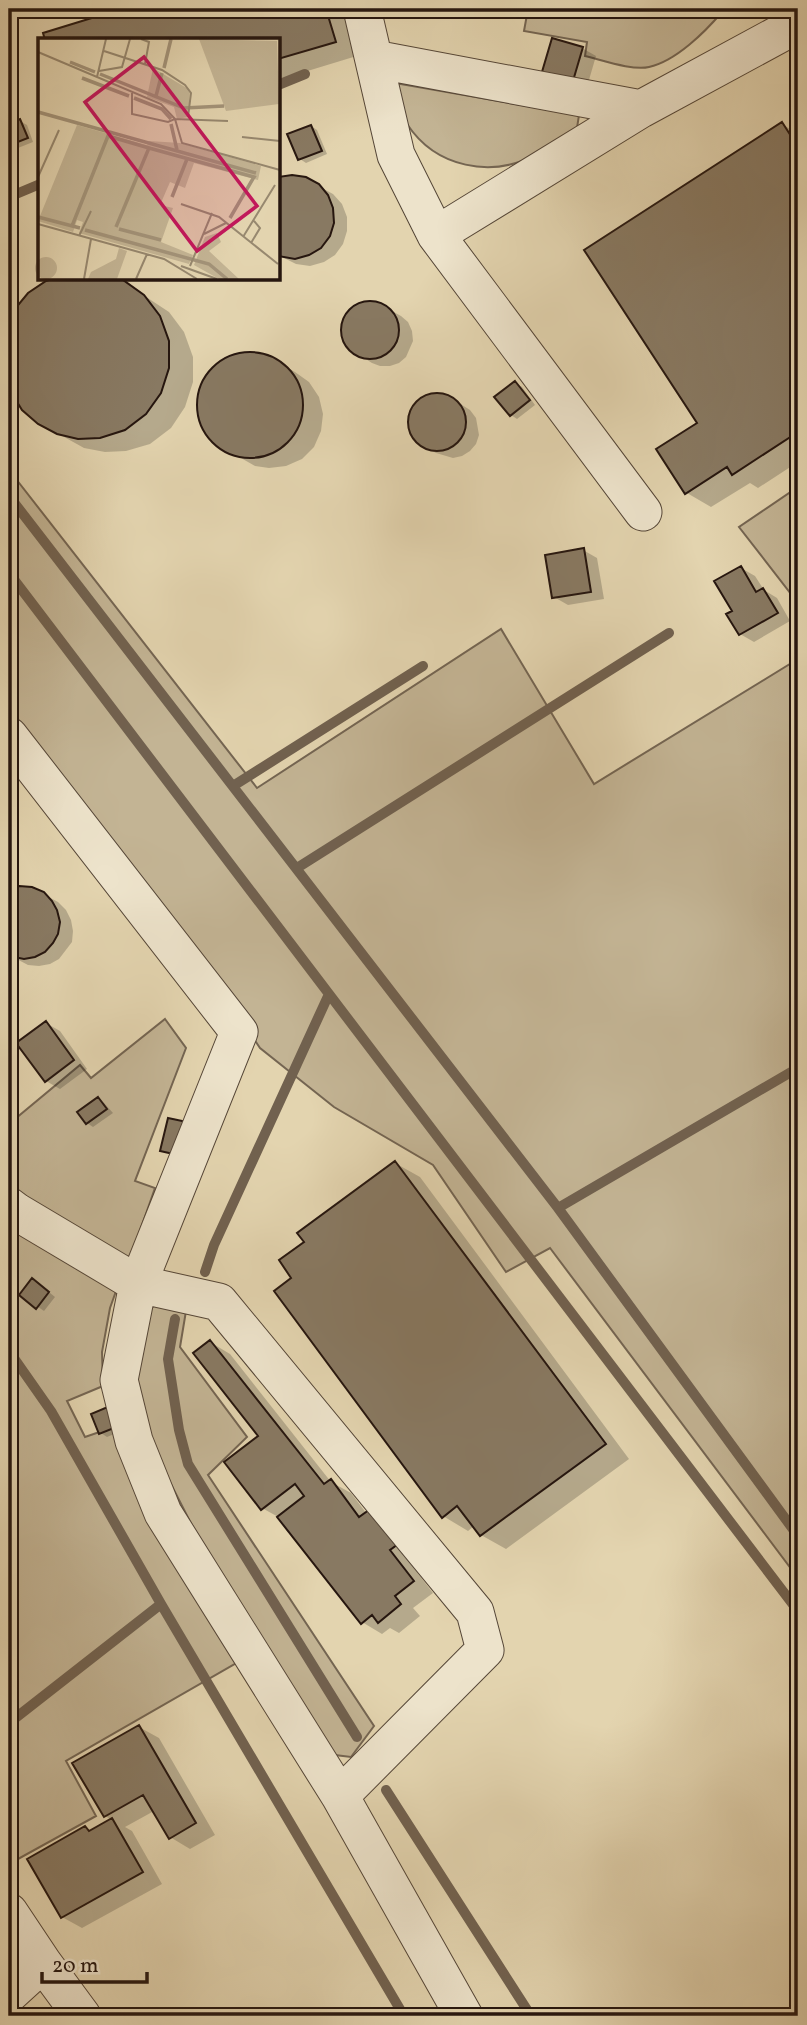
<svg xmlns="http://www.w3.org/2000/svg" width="807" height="2025" viewBox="0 0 807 2025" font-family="Vollkorn,serif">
<rect width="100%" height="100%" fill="#e3d4af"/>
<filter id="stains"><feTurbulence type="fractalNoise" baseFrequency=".00286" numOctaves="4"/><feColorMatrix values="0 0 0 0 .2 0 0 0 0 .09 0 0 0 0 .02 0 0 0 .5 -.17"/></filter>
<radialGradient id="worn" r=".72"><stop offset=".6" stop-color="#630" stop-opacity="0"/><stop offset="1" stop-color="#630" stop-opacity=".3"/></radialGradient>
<path fill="#c3b494" stroke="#746552" stroke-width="2" d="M528 9H722V12C705 32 676 61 649 67 633 71 602 60 585 56L587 42 524 31Z
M395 83 579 115 577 128C564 137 551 147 536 155 491 178 436 168 407 124 400 113 398 95 395 83Z
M9 470 257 788 501 629 594 784 798 659V1578L550 1248 506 1272 433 1165 334 1107 260 1048 178 926 9 713Z
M798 487V603L739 527Z
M165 1019 186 1048 135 1181 155 1188 128 1265 9 1192V1124L80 1065 91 1078Z
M18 1219 120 1280 110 1308 102 1352 103 1386 67 1401 85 1437 114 1427 238 1662 66 1761 96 1816 9 1864V1229Z
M155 1304 186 1311 180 1347 247 1437 208 1475 374 1726 351 1757 335 1755 199 1539 153 1449 135 1383 141 1321Z"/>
<path fill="#0003" d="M127 9H346L360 55 278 80V40H47L45 34Z
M730 9H763L738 16 731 12Z
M582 48 596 56 584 97 555 89Z
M20 121 27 125 33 142 18 148 11 144 9 138V126Z
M782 124 798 134V462L758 488 750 483 711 507 687 493 658 449 699 423Z
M311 126 317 130 327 154 306 163 300 159Z
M305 179 333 194 342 204 347 217V231L343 244 335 255 324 262 310 266 296 264 278 255Z
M122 281 169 312 184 332 193 357V382L185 407 171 428 150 444 126 451 105 452 84 448 39 423 12 391 9 381V326L16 311Z
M369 302 377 303 401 316 408 322 412 331 413 341 406 357 399 363 390 366H380L372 363 350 349 345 341 342 332 346 315 352 308 360 304Z
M258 354 274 360 295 372 309 382 319 397 323 414 321 431 314 447 302 459 286 466 269 468 255 466 220 446 209 436 202 423 199 409 200 394 206 380 215 368 226 360 240 355Z
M515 383 522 387 535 405 517 419 511 415Z
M439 394 448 396 462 405 470 410 476 418 479 435 476 444 470 451 462 456 453 458 436 453 421 445 415 438 410 430 409 422 415 404 421 398 429 395Z
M583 550 597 558 604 599 568 605 554 597Z
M741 568 755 576 764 590 777 598 790 621 754 642 740 634 734 611Z
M19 888 43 894 58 902 66 910 71 920 73 931 72 942 59 959 50 964 39 966 28 965 9 955V891Z
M46 1023 60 1031 87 1069 60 1089 46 1081Z
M98 1099 104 1103 113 1113 93 1127 87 1123Z
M395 1163 420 1177 629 1459 506 1549 481 1535 474 1526 468 1531 443 1516 306 1243Z
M39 1284 55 1297 44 1311 21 1295Z
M210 1342 230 1354 331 1482 351 1493 367 1514 419 1554 409 1562 433 1593 413 1608 420 1616 399 1633 390 1628 382 1634 362 1622 282 1519 262 1508 261 1436Z
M117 1411 124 1430 107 1437 101 1433Z
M139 1727 159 1738 215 1835 190 1849 170 1837 154 1811 125 1827 132 1831 162 1884 82 1928 62 1917 85 1828 91 1831 112 1820 105 1816Z"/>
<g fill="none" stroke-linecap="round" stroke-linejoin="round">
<path stroke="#71614f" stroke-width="10" d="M278 85 305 74
M9 197 40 184
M9 496 558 1208
M9 573 798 1611
M233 786 423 666
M297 868 669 633
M798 1068 558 1208 798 1536
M205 1272 214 1245 329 994
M175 1319 168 1359 179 1430 188 1464 357 1737
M9 1351 51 1411 161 1604 404 2016
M9 1723 161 1604
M386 1790 531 2016"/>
</g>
<path fill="#887962" stroke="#26160f" stroke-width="2" d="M121 9H326L336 42 278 59V40H45L43 33Z
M552 38 583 47 570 91 539 82Z
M20 119 28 138 10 145 9 124Z
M782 122 798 147V432L732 475 727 467 685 494 656 449 697 423 584 250Z
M311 125 322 151 298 160 287 134Z
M292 175 306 177 319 184 328 195 333 208 334 223 330 236 321 248 309 255 295 259 278 256V177Z
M54 278H117L123 280 144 295 160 316 169 341V368L161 393 146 414 125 430 100 438 78 439 57 434 38 424 22 410 11 392 9 386V322L14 310 28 293 46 281Z
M341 330a29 29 0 1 1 58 0a29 29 0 1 1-58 0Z
M197 405a53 53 0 1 1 106 0a53 53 0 1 1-106 0Z
M515 381 530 400 510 416 494 397Z
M408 422a29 29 0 1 1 58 0a29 29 0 1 1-58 0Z
M584 548 591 592 552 598 545 555Z
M741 566 756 592 763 588 778 613 739 635 726 614 732 611 714 581Z
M19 886 32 887 44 892 52 901 57 910 60 922 58 934 53 943 45 952 35 957 24 959 9 956V889Z
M46 1021 74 1060 45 1082 16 1043Z
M98 1097 107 1109 86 1124 77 1112Z
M168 1118 187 1122 178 1155 160 1151Z
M395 1161 606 1444 480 1536 457 1506 442 1518 274 1291 291 1278 279 1260 304 1242 297 1233Z
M32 1278 49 1292 36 1309 19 1295Z
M210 1340 324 1484 331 1479 359 1517 373 1507 401 1542 390 1550 414 1581 395 1596 401 1604 378 1623 372 1615 361 1624 277 1517 304 1496 295 1484 261 1510 224 1462 258 1436 193 1353Z
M110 1406 119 1426 99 1434 91 1414Z
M139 1725 196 1823 169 1839 143 1795 104 1817 72 1763Z
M112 1818 143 1872 61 1918 27 1859 85 1826 89 1831Z"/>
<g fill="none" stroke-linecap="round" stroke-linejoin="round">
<g stroke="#554637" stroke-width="39">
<path id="minor" d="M362 9 396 155 436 235 643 512
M374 59 641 109
M436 235 641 109 798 24
M9 736 239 1032 138 1284 17 1212 9 1206
M340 1796 485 1650 475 1612 219 1302 138 1284 119 1380 134 1441 163 1513 340 1796 464 2016
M9 1912 43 1963 82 2016
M9 1994 43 1963"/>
</g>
<use href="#minor" stroke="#ede3cb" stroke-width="37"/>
</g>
<g transform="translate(38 38)">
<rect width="242" height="242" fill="#e3d4af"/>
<path d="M161 1 239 3 241 66 188 73ZM115 30 152 52 150 79 139 81 136 69 109 59ZM39 87 109 107 111 103 142 105 223 128 220 142 156 125 147 150 132 144 122 167 135 170 123 204 155 217 151 226 41 195 45 184 39 182 35 194 0 183ZM179 195 183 204 171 213 201 241H181L156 227 167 199ZM81 210 89 213 79 241H50L53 234 78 221ZM-3 230a11 11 0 1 1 22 0a11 11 0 1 1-22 0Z" fill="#c3b494"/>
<path fill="none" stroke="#a39379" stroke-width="3.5" d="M32 24 57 34M126 30 133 1M62 36 146 70 186 68M44 40 91 58M118 58 124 35M96 60 124 71 133 81M0 74 218 135M133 86 139 112M111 110 216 139 192 180M134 159 149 121M0 179 42 190M34 188 70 98 111 110 78 189M81 191 123 202M47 192 171 226 189 241"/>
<path fill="none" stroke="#97886f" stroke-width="2" d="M103 1 111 4 107 26M66 13 124 32 147 47 153 55 150 79M0 14 123 66 137 81 130 84 94 76V55M61 33 84 29 92 1M59 39 68 1M190 83 137 81 144 105 242 132M204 99 242 103M0 139 21 92M143 166 181 179 240 226M0 186 126 221 159 241M166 196 188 185M41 198 53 173M205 199 237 147M213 205 222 190 216 183M143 228 179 241M152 228 174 175M46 241 53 201M98 241 109 216"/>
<path fill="#c2185b" fill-opacity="0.15" stroke="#c2185b" stroke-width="3.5" d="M106 19 219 168 159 213 47 64Z"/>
<rect width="242" height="242" fill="none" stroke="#26160f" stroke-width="3.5"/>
</g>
<rect width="807" height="2025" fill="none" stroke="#e3d4af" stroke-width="35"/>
<rect x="10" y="10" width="786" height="2004" fill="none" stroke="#26160f" stroke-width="3.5"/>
<rect x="18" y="18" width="772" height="1990" fill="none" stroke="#26160f" stroke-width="2"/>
<path d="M42 1972v10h105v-10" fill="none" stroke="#26160f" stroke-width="3.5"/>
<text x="52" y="1972" font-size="21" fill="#26160f" stroke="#ede3cb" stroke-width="5" paint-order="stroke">20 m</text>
<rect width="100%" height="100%" filter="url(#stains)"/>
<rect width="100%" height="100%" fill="url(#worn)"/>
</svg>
